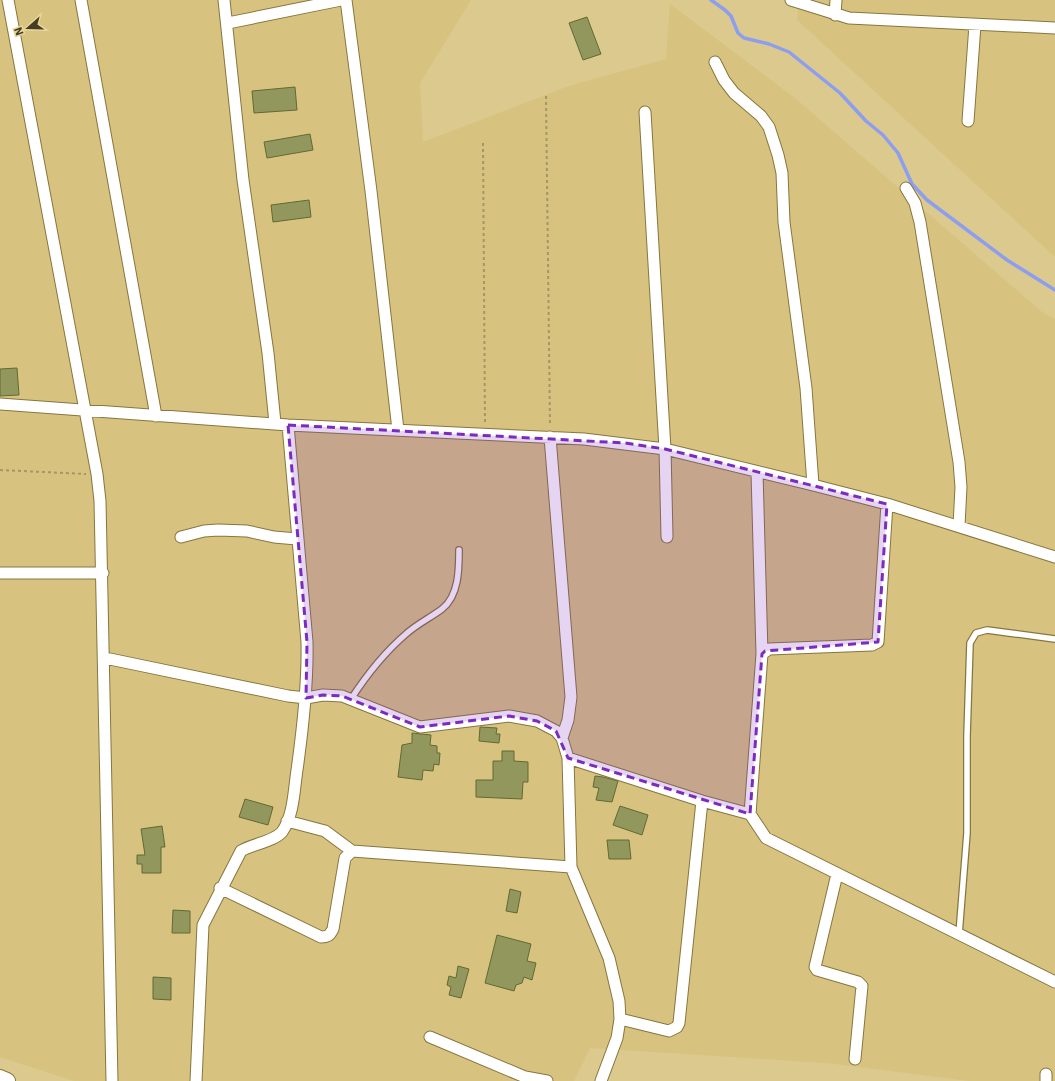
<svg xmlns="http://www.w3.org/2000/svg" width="1055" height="1081" viewBox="0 0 1055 1081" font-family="'IBM Plex Sans',sans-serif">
<rect width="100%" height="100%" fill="#dbc98e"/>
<path fill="#d7c37f" d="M0 0H471L420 83 423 142 569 86 666 59 670 4 796 99 1043 313 1055 319V1081H969L827 1063 590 1048 574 1081H74L0 1057Z
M799 0H1055V257L797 20Z"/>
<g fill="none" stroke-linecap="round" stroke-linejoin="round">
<path stroke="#8d9eee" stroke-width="3.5" d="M711 0 725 10 731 16 738 33 744 38 769 44 789 52 840 93 866 121 883 135 898 153 912 184 927 200 1007 260 1055 290"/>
</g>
<path fill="#91975d" stroke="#646931" d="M587 17 601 54 583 60 569 23Z
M295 87 297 110 254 113 252 91Z
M310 134 313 150 267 158 264 142Z
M309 200 311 217 273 222 271 205Z
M17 368 19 395 0 396V369Z
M480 727 497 728 496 734H500L499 743 479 741Z
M412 733 431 735 430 745 437 746V753H440L439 765 434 764 433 771 423 770 422 780 398 777 402 745 412 743Z
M502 751H514V761L528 762V782H523L522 799 476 797V780H493V761H502Z
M595 776 603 777 618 781 612 802 596 800 599 788 593 787Z
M245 799 273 807 268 825 239 817Z
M620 806 648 815 642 835 613 825Z
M162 826 165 847H161V873H142V864H137V855H145L141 829Z
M607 840H629L631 859H609Z
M510 889 521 892 517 913 506 911Z
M173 910 190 911V933H172Z
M497 935 531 944 527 961 536 963 532 980 524 977 522 983 516 985 514 991 485 983Z
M458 966 469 969 461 998 449 995 451 987 447 985 449 976 456 978Z
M153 977 171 978V1000L153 999Z"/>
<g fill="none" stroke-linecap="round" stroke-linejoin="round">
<g stroke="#87763d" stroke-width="8">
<path id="service" d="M351 699C366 676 385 652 406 634 417 624 430 618 442 609 459 596 459 569 459 550
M959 934 967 833V736L970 643 976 633 987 630 1055 639"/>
</g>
<g stroke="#87763d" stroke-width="13">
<path id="minor" d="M8 0 97 474 100 501 112 1081
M81 0 156 416
M224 0 243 180 268 353 275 423
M346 0 371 191 398 430
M791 0 849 18 1055 28
M835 15 836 0
M228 23 341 0
M715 62 724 80 734 93 761 116 769 127 778 155 782 173 784 222 806 388 813 485
M645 112 665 449 667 537
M968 121 975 25
M906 188 915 203 920 222 959 462 961 487 959 526
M0 404 288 425 584 439 665 449 813 485 887 504 1055 557
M550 437 571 697 568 720 562 738
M757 472 762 654
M181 537 204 531 218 530 247 531 274 537 297 539
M0 573H103
M105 658 288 696 306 698 323 695 342 696 420 727 509 716 537 721 556 731 562 738 568 758 571 867 609 958 619 1001 620 1019 617 1038 601 1081
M568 758 702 801 750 814 766 838 1055 982
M750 814 762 654 769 649 872 645 878 642 887 504
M287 821 325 831 352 851
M837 874 815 967 817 970 858 982 862 986 855 1059
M220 888 321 937C328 937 330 935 333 929L345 858 352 851 571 867
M620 1019 669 1031 677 1027 679 1023 702 801
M430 1037 525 1077 547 1081
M1046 1074V1081
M196 1081 203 925 241 851C252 844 273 842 282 832 294 815 294 789 297 770 303 727 308 685 307 642L288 425"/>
</g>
<g stroke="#87763d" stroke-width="18">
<path id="secondary" d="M0 1078 7 1081"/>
</g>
<path stroke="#a49667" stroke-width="2" stroke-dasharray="3 3" stroke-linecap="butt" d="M546 96 550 426
M483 143 485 423
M0 470 86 474"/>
<use href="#service" stroke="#fff" stroke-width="5.5"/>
<use href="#minor" stroke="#fff" stroke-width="11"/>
<use href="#secondary" stroke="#fff" stroke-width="16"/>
</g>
<path fill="#7b2cbf" fill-opacity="0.2" stroke="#7b2cbf" stroke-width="3" stroke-dasharray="8 5" stroke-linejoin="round" d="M288 425 625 443 665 449 887 504 878 642 765 651 762 654 750 814 568 758 556 731 537 721 509 716 420 727 342 696 323 695 306 698 307 642Z"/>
<g transform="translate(28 28) rotate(250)" stroke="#e8d69b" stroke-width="3" paint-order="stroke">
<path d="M0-3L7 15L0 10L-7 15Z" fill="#443d24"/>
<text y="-6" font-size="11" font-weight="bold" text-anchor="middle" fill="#443d24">N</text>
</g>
</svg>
